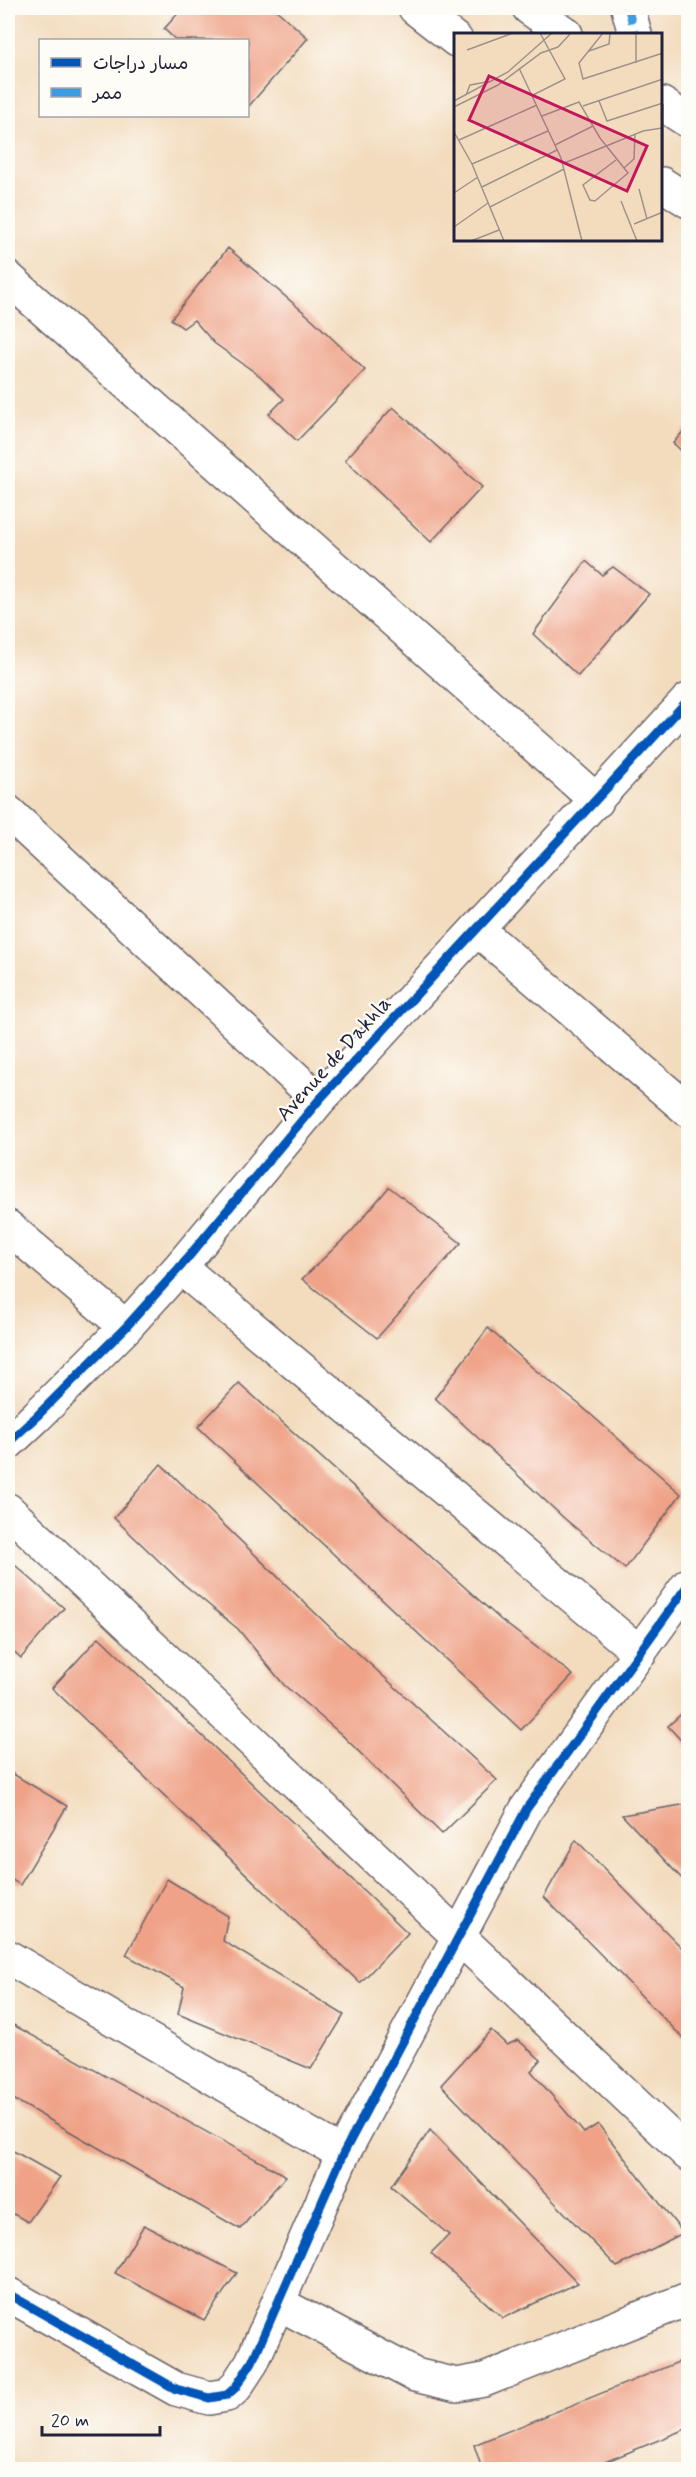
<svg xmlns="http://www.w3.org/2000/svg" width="696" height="2477" viewBox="0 0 696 2477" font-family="Mynerve,'Playpen Sans Arabic',sans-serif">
<rect width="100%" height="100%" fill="#fdfcf7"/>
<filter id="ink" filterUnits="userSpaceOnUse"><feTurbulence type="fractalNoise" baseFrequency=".0167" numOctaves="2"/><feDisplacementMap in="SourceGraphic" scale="12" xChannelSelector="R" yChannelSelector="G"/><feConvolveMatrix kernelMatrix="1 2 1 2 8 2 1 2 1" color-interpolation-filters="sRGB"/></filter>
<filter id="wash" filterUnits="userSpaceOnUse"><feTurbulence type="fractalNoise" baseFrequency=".008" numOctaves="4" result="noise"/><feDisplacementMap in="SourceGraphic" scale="24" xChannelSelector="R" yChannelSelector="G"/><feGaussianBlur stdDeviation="1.35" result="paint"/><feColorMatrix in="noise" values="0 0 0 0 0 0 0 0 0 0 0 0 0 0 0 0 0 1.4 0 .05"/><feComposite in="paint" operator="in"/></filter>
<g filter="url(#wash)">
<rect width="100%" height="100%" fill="#f3dcbe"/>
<g id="blocks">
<path fill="#efa287" d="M183 8H274L308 38 248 107V40H176L164 29Z
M228 248 313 320 365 370 297 441 269 414 284 399 260 376 214 343 194 320 183 328 171 319Z
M393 407 482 487 431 542 345 460Z
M688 426V457L673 443Z
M586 561 602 575 613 567 649 594 578 676 533 634Z
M389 1187 461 1243 377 1338 302 1279 351 1232Z
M488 1328 534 1369 580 1405 681 1494 625 1569 565 1519 435 1398Z
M239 1383 501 1620 573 1675 521 1730 198 1427Z
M161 1464 338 1635 497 1780 442 1834 342 1735 284 1685 238 1629 180 1581 114 1518Z
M8 1559 64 1608 21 1658 8 1646Z
M99 1637 408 1933 360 1983 52 1688Z
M688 1708V1748L668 1726Z
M8 1771 67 1806 20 1885 8 1877Z
M688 1804V1885L622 1815Z
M576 1840 688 1954V2043L544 1897Z
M167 1879 228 1916 223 1941 344 2015 311 2069 178 2014 184 1987 126 1955Z
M8 2022 286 2176 240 2229 8 2096Z
M491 2030 507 2045 518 2040 541 2060 531 2071 584 2133 598 2124 683 2233 617 2267 441 2085Z
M430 2130 578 2283 503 2318 431 2253 449 2235 391 2186Z
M8 2148 60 2177 28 2222 8 2211Z
M144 2225 237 2273 204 2320 115 2273Z
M688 2358V2428L588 2469H482L474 2445Z"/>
</g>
</g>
<g filter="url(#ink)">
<use href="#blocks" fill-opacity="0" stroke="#6b6369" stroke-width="1.5"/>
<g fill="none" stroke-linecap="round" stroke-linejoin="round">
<g stroke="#6b6369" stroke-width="36">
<path id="minor" d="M628 8 635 34
M8 278 597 801
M8 812 319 1100
M478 930 688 1110
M8 1227 126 1327
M180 1267 640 1653
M8 1443 37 1416 126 1327 180 1267 319 1100 688 700
M8 1510 688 2154
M8 1957 343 2154
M8 2294 176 2389 209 2398 227 2395 235 2388 252 2362 343 2154 527 1808 688 1585
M278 2303 415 2375 457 2385 484 2380 688 2299"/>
</g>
<g stroke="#6b6369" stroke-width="36">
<path id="major" d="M415 8 456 40
M529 8 566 34
M662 104 688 121
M662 184 688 201"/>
</g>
<use href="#minor" stroke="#fff" stroke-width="33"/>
<use href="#major" stroke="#fff" stroke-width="33"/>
<path stroke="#3c9ce2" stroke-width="8" stroke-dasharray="15 8" stroke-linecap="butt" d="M628 8 635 34"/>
<g stroke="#fdfcf7" stroke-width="13">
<path id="cycleway" d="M8 1443 37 1416 126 1327 180 1267 319 1100 688 700
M8 2294 176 2389 209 2398 227 2395 235 2388 252 2362 343 2154 527 1808 688 1585"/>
</g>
<use href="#cycleway" stroke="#0057b8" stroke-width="9"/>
</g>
</g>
<g text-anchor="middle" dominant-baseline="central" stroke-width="4.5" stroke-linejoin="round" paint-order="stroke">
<g font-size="21" fill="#22223b" stroke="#fdfcf7">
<text transform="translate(334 1059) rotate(-48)">Avenue de Dakhla</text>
</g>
</g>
<g transform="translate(454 33)">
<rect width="208" height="208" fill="#f3dcbe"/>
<path fill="none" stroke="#9f928a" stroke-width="1.5" d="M149 0 125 30 129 46 209 20M182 0V30M13 17 59 0M135 18 155 11 156 0M65 35 107 125 128 208M12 62 16 52 38 48M79 62 111 46 86 0M0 68 54 39 98 0M145 68 153 88 209 70M209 71V135M129 73 209 46M0 74 44 52 87 20 104 14 117 0M88 83 125 69 146 105 174 140 141 168 136 167 129 152 162 127M0 99 18 131 50 208M5 107 83 72M101 112 139 93M18 131 94 98M108 131 189 98 208 95M170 135 180 126 181 101M28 154 103 117M185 156 193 186M0 160 24 144M167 168 183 208M36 174 110 136M180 191 209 179M0 194 34 170M17 208 45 197"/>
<path fill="#c2185b" fill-opacity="0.15" stroke="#c2185b" stroke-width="3" d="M35 43 193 113 173 158 15 87Z"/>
<rect width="208" height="208" fill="none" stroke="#22223b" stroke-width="3"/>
</g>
<rect width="696" height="2477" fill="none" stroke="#fdfcf7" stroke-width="30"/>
<rect x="39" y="39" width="210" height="78" fill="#fdfcf7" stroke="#a5a5ac" stroke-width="1.5"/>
<rect x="51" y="58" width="30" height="9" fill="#0057b8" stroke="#a5a5ac" stroke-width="1.5"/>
<text x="93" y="69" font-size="18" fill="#22223b">مسار دراجات</text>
<rect x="51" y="88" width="30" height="9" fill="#3c9ce2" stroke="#a5a5ac" stroke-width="1.5"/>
<text x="93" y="99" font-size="18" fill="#22223b">ممر</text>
<path d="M42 2426v9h118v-9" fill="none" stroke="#22223b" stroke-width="3"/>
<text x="51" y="2426" font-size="18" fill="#22223b" stroke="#fdfcf7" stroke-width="4.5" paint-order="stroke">20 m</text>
</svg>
